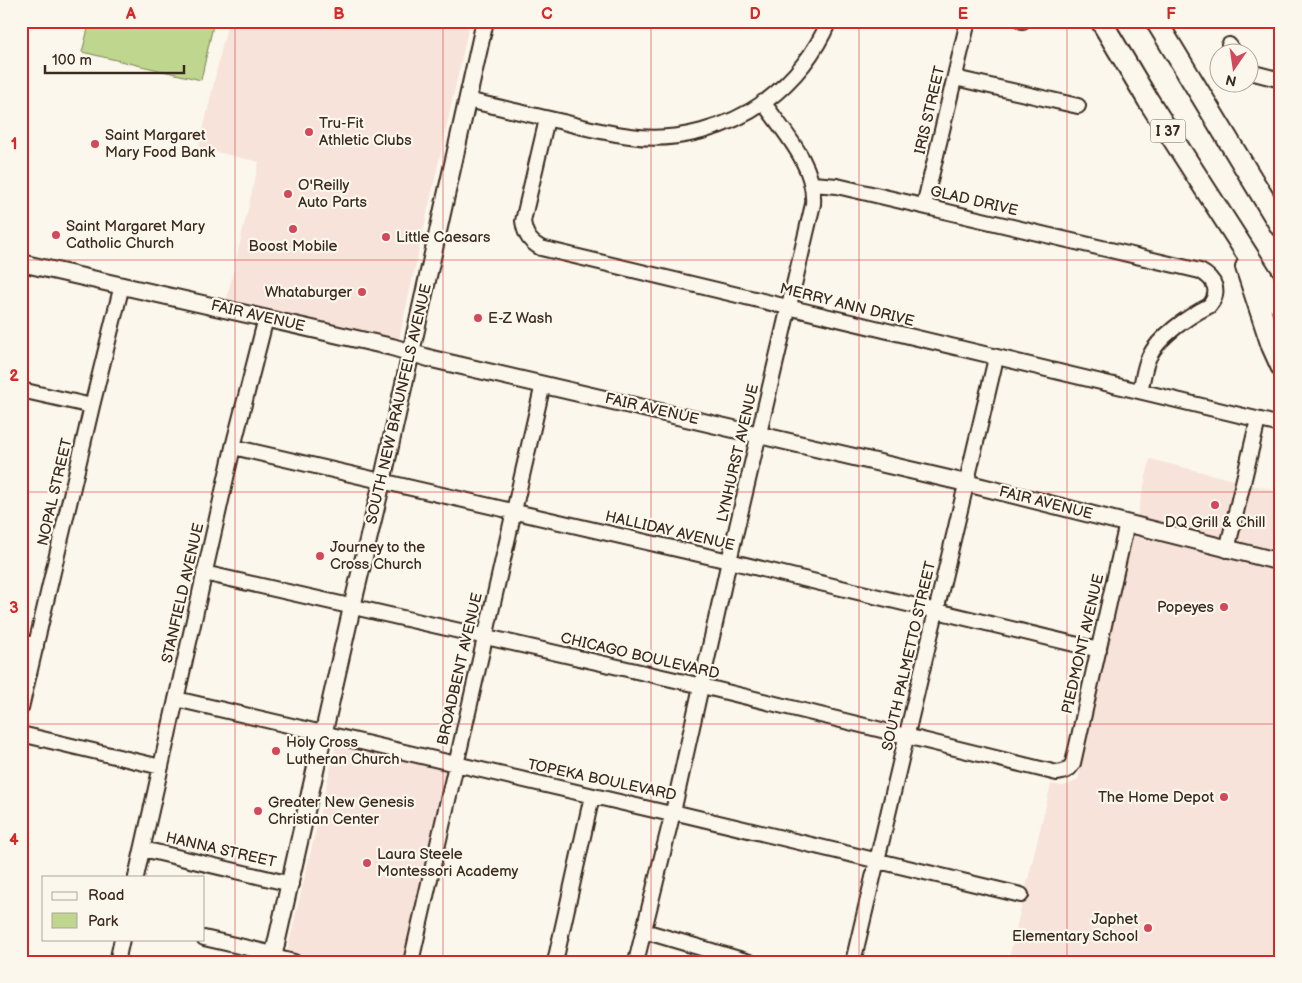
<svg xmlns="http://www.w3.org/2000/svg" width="1302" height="983" viewBox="0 0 1302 983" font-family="'Balsamiq Sans',sans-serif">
<rect width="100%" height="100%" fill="#fbf7ec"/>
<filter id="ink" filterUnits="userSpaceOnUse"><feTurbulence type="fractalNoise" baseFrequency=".02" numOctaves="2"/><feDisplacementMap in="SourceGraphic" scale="10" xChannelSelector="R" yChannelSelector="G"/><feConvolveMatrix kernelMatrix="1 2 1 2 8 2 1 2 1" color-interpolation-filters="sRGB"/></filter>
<g filter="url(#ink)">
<path fill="#f7e3da" d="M228 21H470L399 339 226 302 259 162 199 148Z
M1150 459 1281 492V962H1021L1009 958 1051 784 1063 786 1072 783 1078 779Z
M336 745 447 771 403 962H313L286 956Z"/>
<path fill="#bed68d" stroke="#7c8056" d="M90 21H214L201 80 82 52Z"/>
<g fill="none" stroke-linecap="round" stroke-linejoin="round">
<g stroke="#3b2a1e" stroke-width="18">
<path id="minor" d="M1022 21H1023
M1229 45 1234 52
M1250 72 1281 80
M955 78 1078 106
M467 100C499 107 531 115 563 122 585 128 607 133 630 136 677 143 728 128 766 101 795 79 815 54 829 21
M547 119 523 221C525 235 530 242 541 248L1281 425
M813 184 837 186 1200 271C1215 279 1221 292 1209 306 1189 316 1159 336 1149 357 1144 367 1143 380 1140 391
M924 206 968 21
M21 390 92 406
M233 447 729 561 1099 650
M1227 550 1258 420
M204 573 702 686 1057 773C1065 772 1069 770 1073 763L1127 523
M21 642 36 646
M176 699 671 814 673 812 1021 895
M21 708 92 406 122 285
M21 734 161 767
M143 849 291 884
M136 877 233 447 266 318
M644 931 749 962
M204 938 274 954
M274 957 294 962
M117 962 122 939
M411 962 543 384
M555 962 592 796
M636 962 673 812 729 561 813 204C816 166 784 132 763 102
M853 962 996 358"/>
</g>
<g stroke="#3b2a1e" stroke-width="20">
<path id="major" d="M21 263 392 347 432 359 966 483 1281 562
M272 962 352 607 382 482 485 21"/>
</g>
<g stroke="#3b2a1e" stroke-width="24">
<path id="highway" d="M1101 21 1148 100 1281 307
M1156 21 1281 227
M1246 267 1272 346 1281 366"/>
</g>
<use href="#minor" stroke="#fbf7ec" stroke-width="14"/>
<use href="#major" stroke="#fbf7ec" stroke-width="16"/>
<use href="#highway" stroke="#fbf7ec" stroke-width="20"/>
</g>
</g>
<path fill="none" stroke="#d62828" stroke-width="1" stroke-opacity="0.55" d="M235 21V962M443 21V962M651 21V962M859 21V962M1067 21V962M21 260H1281M21 492H1281M21 724H1281"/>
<g fill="#d1495b" stroke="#fbf7ec" stroke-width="2">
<circle cx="309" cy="132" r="5"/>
<circle cx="95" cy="144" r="5"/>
<circle cx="288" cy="194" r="5"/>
<circle cx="293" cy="229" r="5"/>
<circle cx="56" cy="235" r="5"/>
<circle cx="386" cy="237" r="5"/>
<circle cx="362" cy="292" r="5"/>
<circle cx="478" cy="318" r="5"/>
<circle cx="1215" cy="505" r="5"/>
<circle cx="320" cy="556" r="5"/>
<circle cx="1224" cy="607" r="5"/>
<circle cx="276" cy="751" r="5"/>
<circle cx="1224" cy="797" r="5"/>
<circle cx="258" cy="811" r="5"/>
<circle cx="367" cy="863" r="5"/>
<circle cx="1148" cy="928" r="5"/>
</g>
<g text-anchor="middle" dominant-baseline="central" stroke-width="4.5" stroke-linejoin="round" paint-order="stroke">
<rect fill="#fbf7ec" stroke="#75685c" stroke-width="1" x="1150.5" y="119.5" width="35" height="23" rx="4"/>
<g font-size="14" font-weight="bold" fill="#3b2a1e">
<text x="1168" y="131">I 37</text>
</g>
<g font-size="15" fill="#3b2a1e" stroke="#fbf7ec">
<text transform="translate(930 110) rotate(-77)">IRIS STREET</text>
<text transform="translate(974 201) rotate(13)">GLAD DRIVE</text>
<text transform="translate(847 305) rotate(14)">MERRY ANN DRIVE</text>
<text transform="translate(258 316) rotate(13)">FAIR AVENUE</text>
<text transform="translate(399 404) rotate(-77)">SOUTH NEW BRAUNFELS AVENUE</text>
<text transform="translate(652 409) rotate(13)">FAIR AVENUE</text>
<text transform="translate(738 453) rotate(-77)">LYNHURST AVENUE</text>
<text transform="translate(55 492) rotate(-77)">NOPAL STREET</text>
<text transform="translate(1046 503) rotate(14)">FAIR AVENUE</text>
<text transform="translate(670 531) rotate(13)">HALLIDAY AVENUE</text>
<text transform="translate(183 593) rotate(-77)">STANFIELD AVENUE</text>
<text transform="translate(1083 644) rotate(-77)">PIEDMONT AVENUE</text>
<text transform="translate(640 656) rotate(13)">CHICAGO BOULEVARD</text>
<text transform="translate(909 656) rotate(-77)">SOUTH PALMETTO STREET</text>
<text transform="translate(460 669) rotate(-77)">BROADBENT AVENUE</text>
<text transform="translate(602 780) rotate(12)">TOPEKA BOULEVARD</text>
<text transform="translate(221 850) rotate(13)">HANNA STREET</text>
</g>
<g font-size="15" fill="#3b2a1e" stroke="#fbf7ec" text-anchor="start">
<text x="319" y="123">Tru-Fit<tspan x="319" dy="17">Athletic Clubs</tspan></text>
<text x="105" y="135">Saint Margaret<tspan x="105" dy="17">Mary Food Bank</tspan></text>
<text x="298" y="185">O'Reilly<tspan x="298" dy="17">Auto Parts</tspan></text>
<text x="66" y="226">Saint Margaret Mary<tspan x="66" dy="17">Catholic Church</tspan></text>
<text x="396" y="237">Little Caesars</text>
<text x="293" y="246" text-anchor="middle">Boost Mobile</text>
<text x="352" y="292" text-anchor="end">Whataburger</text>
<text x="488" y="318">E-Z Wash</text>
<text x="1215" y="522" text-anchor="middle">DQ Grill &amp; Chill</text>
<text x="330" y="547">Journey to the<tspan x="330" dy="17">Cross Church</tspan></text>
<text x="1214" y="607" text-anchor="end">Popeyes</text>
<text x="286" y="742">Holy Cross<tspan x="286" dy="17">Lutheran Church</tspan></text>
<text x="1214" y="797" text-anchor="end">The Home Depot</text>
<text x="268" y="802">Greater New Genesis<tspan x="268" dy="17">Christian Center</tspan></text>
<text x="377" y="854">Laura Steele<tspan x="377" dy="17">Montessori Academy</tspan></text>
<text x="1138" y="919" text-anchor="end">Japhet<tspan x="1138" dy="17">Elementary School</tspan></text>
</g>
</g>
<rect width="1302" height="983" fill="none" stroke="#fbf7ec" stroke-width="55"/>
<rect x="42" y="876" width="162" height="65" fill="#fbf7ec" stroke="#aea59a"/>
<rect x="52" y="892" width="25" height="8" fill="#fbf7ec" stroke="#aea59a"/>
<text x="88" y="900" font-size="15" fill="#3b2a1e">Road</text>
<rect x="52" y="913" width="25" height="15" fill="#bed68d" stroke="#aea59a"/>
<text x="88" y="926" font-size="15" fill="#3b2a1e">Park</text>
<g transform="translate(1234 68) rotate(193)"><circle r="24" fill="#fbf7ec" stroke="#aea59a"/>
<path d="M0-4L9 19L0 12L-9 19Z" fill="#d1495b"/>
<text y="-8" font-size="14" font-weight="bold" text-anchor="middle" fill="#3b2a1e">N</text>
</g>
<path d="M45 65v8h139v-8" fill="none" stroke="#3b2a1e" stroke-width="2.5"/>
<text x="52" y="65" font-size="15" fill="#3b2a1e" stroke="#fbf7ec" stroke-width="4" paint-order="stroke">100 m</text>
<rect x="28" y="28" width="1246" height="928" fill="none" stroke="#d62828" stroke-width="2"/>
<g font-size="16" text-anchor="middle" font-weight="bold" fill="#d62828">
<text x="131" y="19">A</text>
<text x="339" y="19">B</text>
<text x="547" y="19">C</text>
<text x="755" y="19">D</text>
<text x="963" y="19">E</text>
<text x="1171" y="19">F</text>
<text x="14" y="149">1</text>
<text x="14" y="381">2</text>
<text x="14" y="613">3</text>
<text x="14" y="845">4</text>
</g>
</svg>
